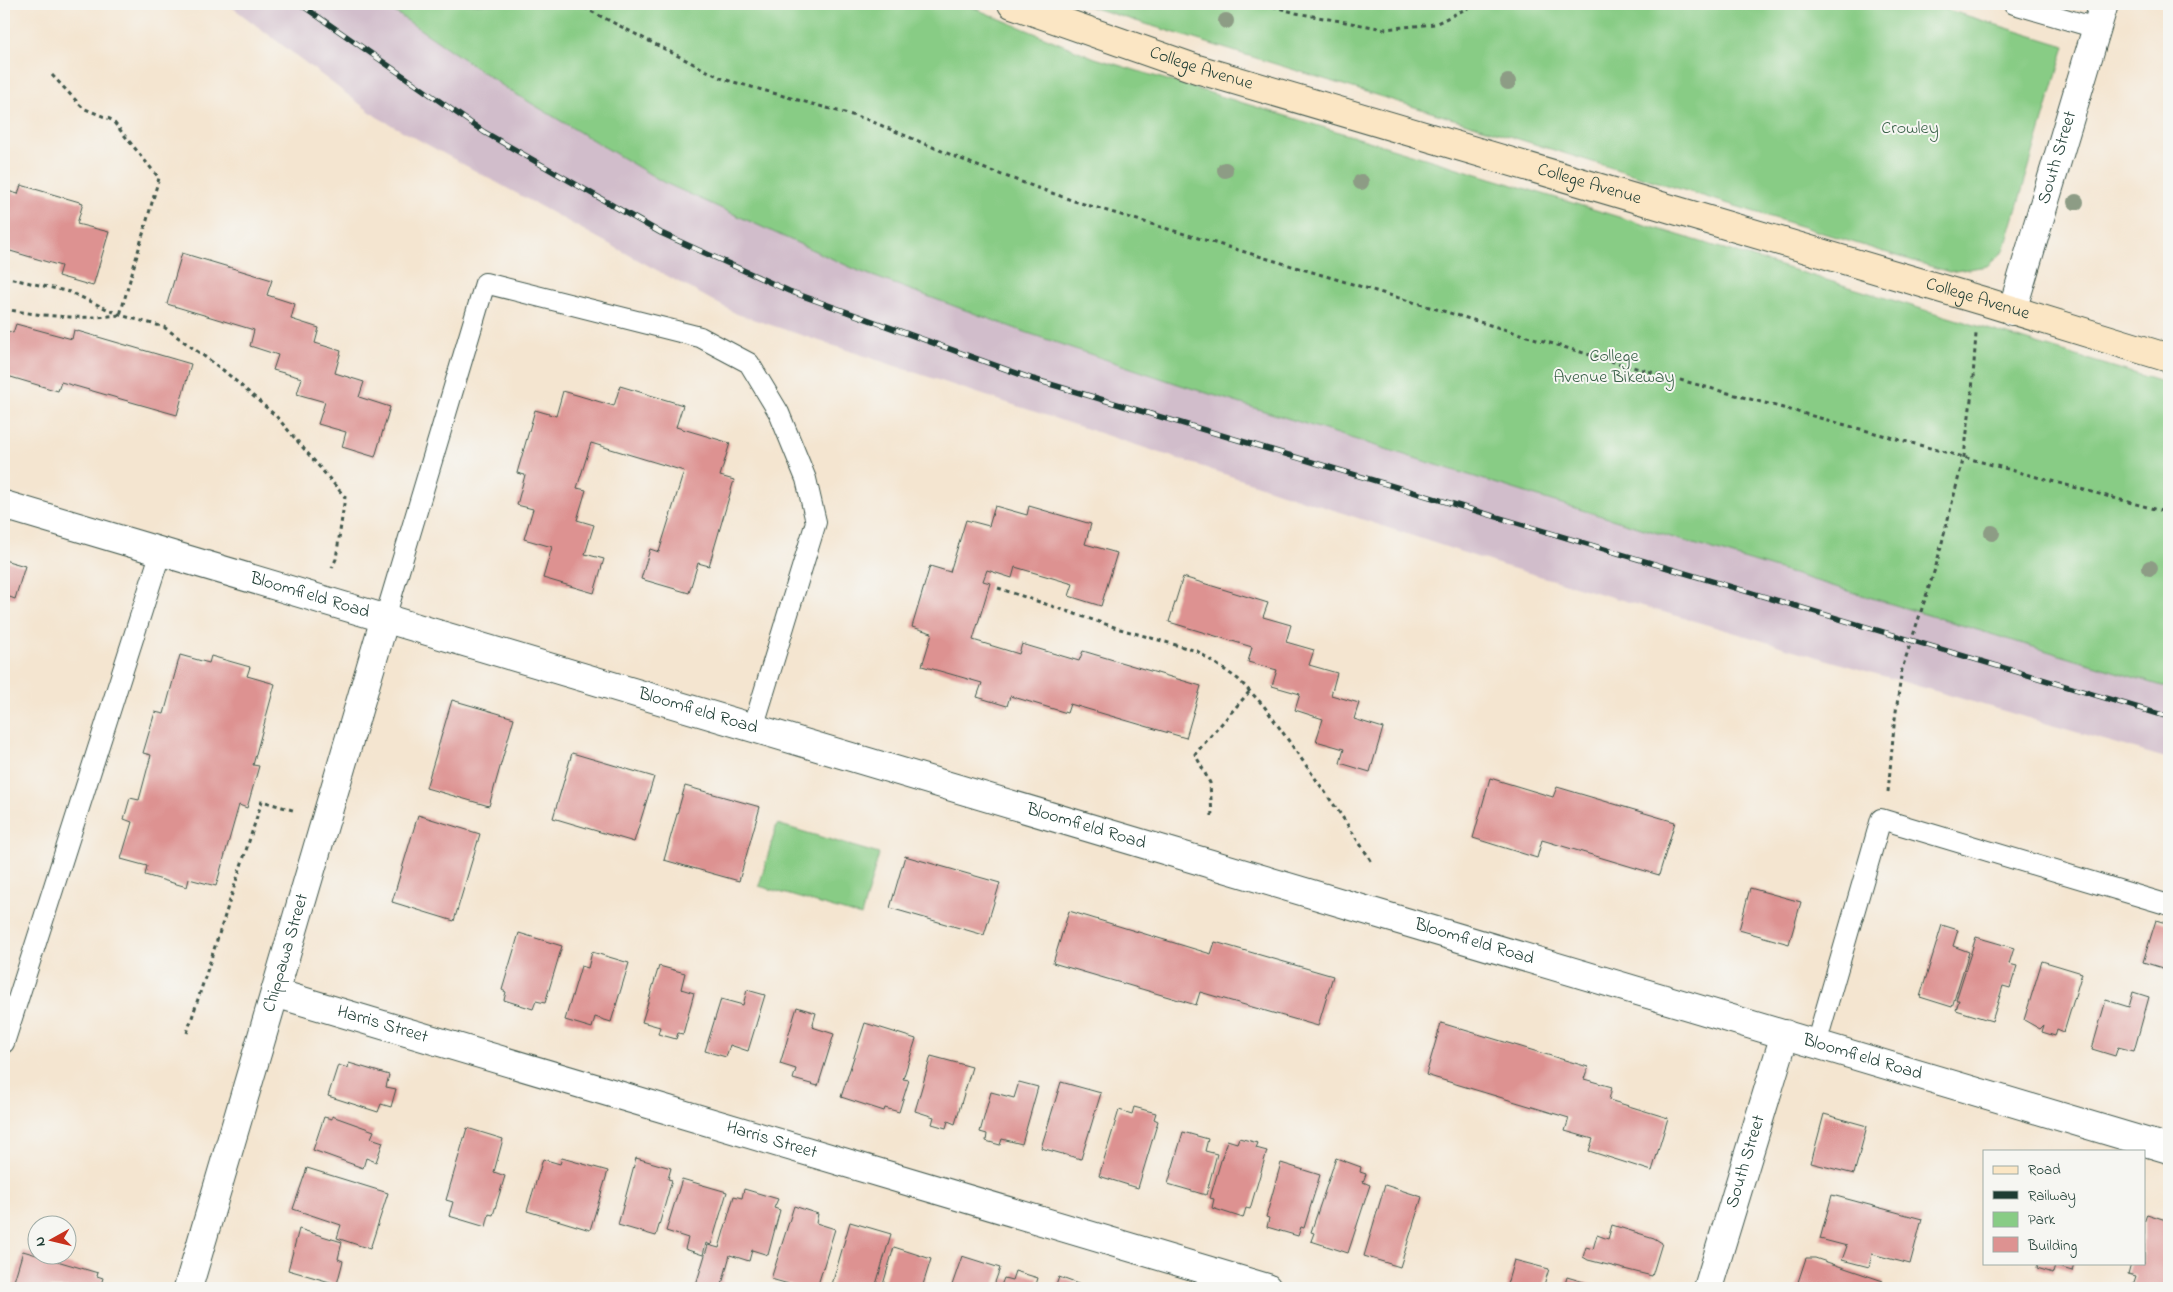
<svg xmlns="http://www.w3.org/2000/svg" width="2173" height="1292" viewBox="0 0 2173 1292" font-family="'Indie Flower',sans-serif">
<rect width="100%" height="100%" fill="#f6f6f2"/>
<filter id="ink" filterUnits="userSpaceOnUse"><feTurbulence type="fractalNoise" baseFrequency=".02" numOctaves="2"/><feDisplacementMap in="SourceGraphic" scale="10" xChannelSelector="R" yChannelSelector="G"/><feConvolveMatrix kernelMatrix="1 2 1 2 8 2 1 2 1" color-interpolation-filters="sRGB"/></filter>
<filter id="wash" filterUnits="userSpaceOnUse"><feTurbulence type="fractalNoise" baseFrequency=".0096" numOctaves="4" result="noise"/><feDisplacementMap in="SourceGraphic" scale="20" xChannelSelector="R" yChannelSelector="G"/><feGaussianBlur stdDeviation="1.12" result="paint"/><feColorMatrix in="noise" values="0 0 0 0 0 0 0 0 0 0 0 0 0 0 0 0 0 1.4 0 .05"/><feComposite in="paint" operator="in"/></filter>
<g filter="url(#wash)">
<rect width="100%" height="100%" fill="#f4e5d0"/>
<path fill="#d1bdcb" d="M228 4H383L509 90 663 182 1025 332 1181 385 1552 501 2169 688V759L1501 565 737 314 377 117Z"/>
<path fill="#88cc85" stroke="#54845c" d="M383 4H964L1095 58 2169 384V688L1552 501 1181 385 1025 332 859 271 663 182 509 90Z
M1081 4H1929L2065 46 2004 251 1987 266 1949 272Z
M777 824 879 854 861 916 759 886Z"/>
<g id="blocks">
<path fill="#dd9291" d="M21 185 83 203 77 224 109 232 93 286 58 276 61 266 7 250 4 261V190L18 194Z
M182 253 272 280 267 295 295 304 291 319 319 328 315 343 341 351 335 373 364 382 359 397 390 407 375 457 342 447 346 432 318 424 325 402 297 394 302 378 273 370 278 355 250 346 254 330 167 304Z
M16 324 72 339 74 330 191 364 177 415 61 382 58 391 4 375V330L13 333Z
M620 386 683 405 676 427 730 443 720 476 734 480 709 566 698 563 689 593 641 579 650 549 659 552 684 471 591 443 577 488 586 490 577 520 594 525 585 554 604 559 594 593 543 578 552 547 524 539 533 509 517 505 525 475 517 473 535 410 556 416 563 391 614 406Z
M995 506 1027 515 1029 506 1091 524 1085 544 1117 553 1101 606 1069 596 1073 584 1015 567 1012 578 987 570 983 581 990 583 973 640 1019 654 1022 644 1079 661 1083 651 1201 686 1186 738 1070 704 1067 713 1010 696 1007 706 977 697 982 683 922 666 932 633 912 627 930 566 950 572 966 520 989 526Z
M4 560 25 566 15 599 4 595Z
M1183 577 1268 603 1263 617 1291 625 1286 642 1314 650 1309 665 1337 673 1331 695 1359 703 1354 719 1383 728 1370 772 1340 763 1344 749 1316 741 1323 719 1295 710 1300 694 1272 686 1277 670 1248 662 1252 647 1169 622Z
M180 655 209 663 211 656 250 667 247 676 275 684 253 765 259 766 247 808 239 805 216 886 189 879 187 887 145 875 147 866 121 859 132 822 124 819 130 798 139 800 151 755 143 753 155 712 164 714Z
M452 700 514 718 489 806 426 788Z
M572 753 654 777 634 842 553 818Z
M1490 778 1553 797 1557 787 1675 822 1659 875 1542 840 1537 858 1473 838Z
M685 786 760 807 739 881 664 860Z
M418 815 480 834 454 921 392 902Z
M905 856 1000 883 984 935 890 908Z
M1750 888 1801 902 1789 944 1739 930Z
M1069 911 1211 954 1215 942 1333 976 1318 1026 1200 992 1196 1005 1053 963Z
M2156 920 2169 924V970L2143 962Z
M1942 925 1958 930 1953 946 1969 952 1952 1007 1920 997Z
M519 933 562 946 545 1003 536 1001 533 1009 504 1000 506 992 502 990Z
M1976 937 2014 948 2009 964 2017 966 2010 988 2003 986 1992 1021 1956 1010 1959 1000H1956Z
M592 952 629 963 611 1022 595 1017 592 1028 565 1020 581 966 588 968Z
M2042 961 2082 973 2064 1032 2057 1029 2055 1036 2042 1032 2044 1025 2040 1029 2024 1020Z
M659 966 685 973 681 989 694 993 683 1034 678 1033 676 1039 658 1034 660 1027 642 1022Z
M747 990 765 995 748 1051 730 1045 726 1057 705 1051 721 999 743 1005Z
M2133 992 2149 997 2134 1051 2118 1047 2115 1056 2092 1049 2106 1000 2129 1007Z
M797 1007 816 1013 812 1027 834 1034 818 1086 793 1079 796 1069 780 1064Z
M865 1023 916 1039 903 1079 909 1080 899 1112 885 1108 884 1111 841 1097Z
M1441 1023 1588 1067 1584 1079 1612 1087 1609 1100 1668 1118 1652 1171 1589 1151 1593 1139 1565 1131 1569 1118 1426 1075Z
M931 1056 972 1067 955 1124 948 1121 946 1128 932 1124 934 1117 915 1111Z
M349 1063 389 1075 386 1087 396 1089 391 1107 381 1104 378 1112 328 1096 338 1065 348 1068Z
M1019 1082 1038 1087 1022 1144 1002 1139 1000 1145 986 1141 987 1134 980 1132 991 1092 1014 1098Z
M1061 1082 1101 1093 1081 1159 1041 1148Z
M1134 1107 1156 1113 1154 1119 1158 1121 1138 1188 1099 1176 1119 1110 1132 1114Z
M1824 1114 1867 1126 1854 1174 1811 1163Z
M332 1116 374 1131 371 1138 383 1142 376 1162 366 1158 363 1168 313 1150 324 1117 332 1119Z
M467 1128 503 1139 494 1172 505 1176 493 1215 489 1214 486 1227 449 1216 453 1202 446 1200Z
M1183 1132 1208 1139 1205 1151 1217 1154 1206 1195 1168 1184Z
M1239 1138 1258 1143 1256 1148 1267 1151 1250 1209 1246 1208 1243 1218 1212 1208 1214 1199 1210 1198 1227 1140 1237 1143Z
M562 1158 608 1171 590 1230 527 1211 543 1159 560 1164Z
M636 1158 671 1168 668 1179 672 1180 656 1236 618 1225Z
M1336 1158 1361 1167 1360 1172 1366 1174 1363 1182 1370 1185 1348 1253 1311 1241 1314 1233 1311 1232Z
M1281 1163 1320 1175 1304 1228 1301 1227 1298 1236 1267 1227 1269 1218 1266 1217Z
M307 1168 388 1193 370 1249 337 1238 341 1225 293 1209Z
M682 1179 727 1192 711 1245 706 1243 703 1255 685 1249 688 1238 666 1231Z
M1385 1185 1422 1197 1400 1267 1364 1256Z
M744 1189 778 1199 774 1208 780 1210 768 1255 752 1250 749 1261 730 1255 721 1288H695L708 1245 719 1248 734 1196 742 1198Z
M1832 1195 1922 1219 1910 1264 1872 1254 1869 1267 1842 1260 1847 1246 1820 1239Z
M794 1206 818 1214 816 1223 835 1229 817 1288H803L771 1279Z
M2147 1214 2169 1221V1267L2165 1281 2169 1282V1288H2132L2136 1276 2128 1274 2131 1263H2144V1223Z
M850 1222 891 1234 875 1288H831Z
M1612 1225 1654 1238 1662 1243 1652 1276 1588 1260 1583 1257 1586 1247 1593 1249 1597 1235 1608 1239Z
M299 1229 342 1242 338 1259 343 1261 337 1284 288 1270Z
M894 1247 931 1259 922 1288H882Z
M23 1251 98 1273 97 1276 103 1278 100 1288H12Z
M962 1256 1000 1268 993 1288H951Z
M1806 1258H1815L1883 1281 1881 1288H1796Z
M1514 1260 1549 1269 1543 1288H1506Z
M2038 1263H2074L2072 1271 2055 1266 2053 1273 2037 1268Z
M1015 1271 1038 1278 1035 1288H1000L1004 1278 1012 1280Z
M1059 1277 1089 1288H1055Z
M1567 1277 1604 1288H1564Z"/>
</g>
</g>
<g filter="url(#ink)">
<use href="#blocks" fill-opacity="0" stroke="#3f564b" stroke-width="1"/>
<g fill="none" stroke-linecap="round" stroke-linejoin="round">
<g stroke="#3f564b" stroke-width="22">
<path id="lane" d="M2014 4 2096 28
M385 618 485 283 700 337 749 363 779 413 806 479 816 522 753 728
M4 1043 161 551
M1816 1044 1881 819 2169 905"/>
</g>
<g stroke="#3f564b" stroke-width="30">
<g id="street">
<path id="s1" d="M2012 311 2104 4"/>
<path id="s2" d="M4 505 2169 1149"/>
<path id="s3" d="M275 993 1267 1288"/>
<path id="s4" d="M188 1288 385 618"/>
<path id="s5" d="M1708 1288 1785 1034"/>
</g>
</g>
<g stroke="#3f564b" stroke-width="30">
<g id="secondary">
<path id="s6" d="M1012 4 1197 69 1983 301 2169 358"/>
</g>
</g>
<path stroke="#3f564b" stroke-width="3" stroke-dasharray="4 4" stroke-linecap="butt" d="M577 4 723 79 866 119 980 167 1074 201 1614 362 2169 513
M1265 4 1296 13 1384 29 1435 24 1476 4
M52 75 83 108 112 120 159 178 120 315
M4 277 70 292 120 315 164 327 223 370 276 416 345 497 336 559 332 568
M4 309C43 316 80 320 119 315
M998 588 1120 629 1197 651 1238 679 1264 706 1339 812 1372 862
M1888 792 1894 726 1902 669 1936 566 1964 456 1972 392 1976 334
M1212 816 1210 783 1195 754 1250 691
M187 1033 262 801 296 811"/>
<use href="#lane" stroke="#fff" stroke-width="20"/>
<use href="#street" stroke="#fff" stroke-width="28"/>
<use href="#secondary" stroke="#fbe6c4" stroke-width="28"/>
<g stroke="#1f3d34" stroke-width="5.5">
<path id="rail" d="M300 4 484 132 661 233 789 291 1033 379 2169 717"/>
</g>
<use href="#rail" stroke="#f6f6f2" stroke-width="4" stroke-dasharray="11" stroke-linecap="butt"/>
</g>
<g fill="#8d9c85">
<circle cx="1226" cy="21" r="8"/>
<circle cx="1508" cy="82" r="8"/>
<circle cx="1225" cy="170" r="8"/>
<circle cx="1361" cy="182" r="8"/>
<circle cx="2076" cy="202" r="8"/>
<circle cx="1992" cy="533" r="8"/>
<circle cx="2150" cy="568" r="8"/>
</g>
</g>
<g text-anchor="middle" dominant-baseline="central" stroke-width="4" stroke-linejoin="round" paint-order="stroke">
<g font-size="18" fill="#1f3d34" stroke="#f6f6f2">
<text stroke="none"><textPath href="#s6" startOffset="200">College Avenue</textPath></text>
<text stroke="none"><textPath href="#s1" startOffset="160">South Street</textPath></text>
<text stroke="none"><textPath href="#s6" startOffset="605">College Avenue</textPath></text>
<text stroke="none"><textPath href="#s6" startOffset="1010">College Avenue</textPath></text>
<text stroke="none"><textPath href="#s2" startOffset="319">Bloomfield Road</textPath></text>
<text stroke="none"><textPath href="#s2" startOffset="724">Bloomfield Road</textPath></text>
<text stroke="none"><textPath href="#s2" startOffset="1129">Bloomfield Road</textPath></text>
<text stroke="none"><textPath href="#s2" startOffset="1534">Bloomfield Road</textPath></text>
<text stroke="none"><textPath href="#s4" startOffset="349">Chippawa Street</textPath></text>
<text stroke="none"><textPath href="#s3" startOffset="112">Harris Street</textPath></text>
<text stroke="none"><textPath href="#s2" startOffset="1939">Bloomfield Road</textPath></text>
<text stroke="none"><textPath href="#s3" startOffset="518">Harris Street</textPath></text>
<text stroke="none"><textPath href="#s5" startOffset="132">South Street</textPath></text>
</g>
<g font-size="18" fill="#396148" stroke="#f6f6f2">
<text x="1910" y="129">Crowley</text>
<text x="1614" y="357">College<tspan x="1614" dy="21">Avenue Bikeway</tspan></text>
</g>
</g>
<rect width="2173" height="1292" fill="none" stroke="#f6f6f2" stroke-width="20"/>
<rect x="1983" y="1150" width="162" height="115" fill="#f6f6f2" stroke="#a0aca6"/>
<rect x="1993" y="1166" width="25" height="8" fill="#fbe6c4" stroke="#a0aca6"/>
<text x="2028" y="1174" font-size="15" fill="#1f3d34">Road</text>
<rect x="1993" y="1191" width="25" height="8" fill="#1f3d34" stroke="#a0aca6"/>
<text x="2028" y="1200" font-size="15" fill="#1f3d34">Railway</text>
<rect x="1993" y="1212" width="25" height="15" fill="#88cc85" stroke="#a0aca6"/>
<text x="2028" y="1224" font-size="15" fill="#1f3d34">Park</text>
<rect x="1993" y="1237" width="25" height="15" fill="#dd9291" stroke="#a0aca6"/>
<text x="2028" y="1250" font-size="15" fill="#1f3d34">Building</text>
<g transform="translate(52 1240) rotate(262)"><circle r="24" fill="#f6f6f2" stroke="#a0aca6"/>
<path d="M0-4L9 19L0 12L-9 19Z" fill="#c8321e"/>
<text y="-8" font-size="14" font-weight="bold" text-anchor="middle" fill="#1f3d34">N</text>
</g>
</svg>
